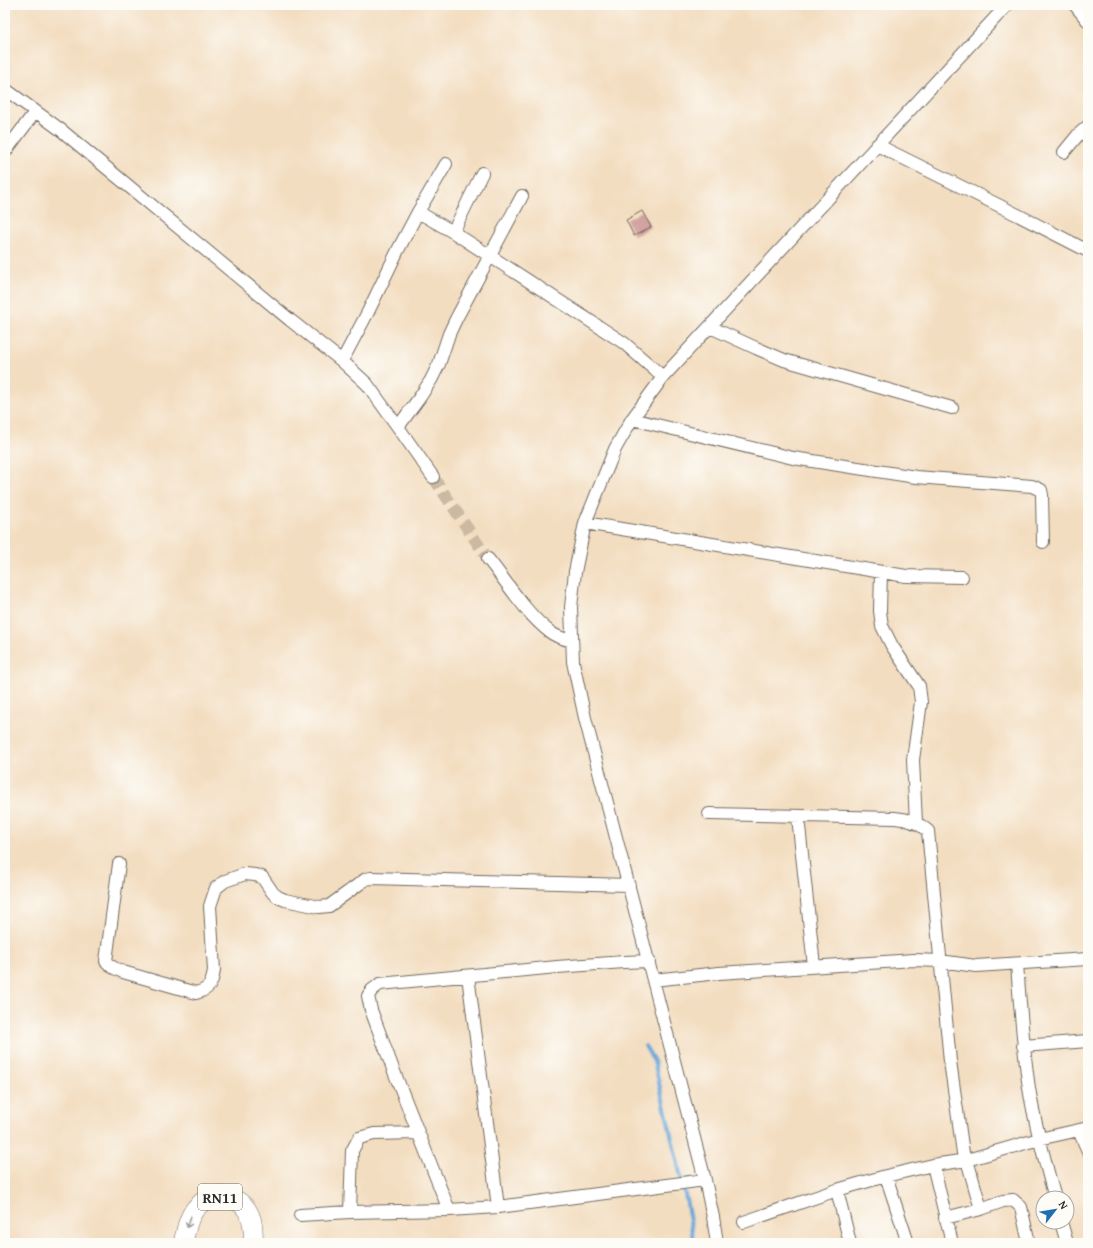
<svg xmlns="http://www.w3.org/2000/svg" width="1093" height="1248" viewBox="0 0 1093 1248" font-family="'Gentium Book Plus',serif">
<rect width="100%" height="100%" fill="#fdfcf7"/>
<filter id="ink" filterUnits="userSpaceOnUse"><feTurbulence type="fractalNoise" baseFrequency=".025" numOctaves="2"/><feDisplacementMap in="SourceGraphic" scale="8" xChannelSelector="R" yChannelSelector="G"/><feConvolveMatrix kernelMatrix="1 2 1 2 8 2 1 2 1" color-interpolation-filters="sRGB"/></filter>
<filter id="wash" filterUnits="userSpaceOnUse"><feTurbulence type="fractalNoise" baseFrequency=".012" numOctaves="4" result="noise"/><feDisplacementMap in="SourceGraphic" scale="16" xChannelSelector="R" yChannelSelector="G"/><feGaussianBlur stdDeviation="0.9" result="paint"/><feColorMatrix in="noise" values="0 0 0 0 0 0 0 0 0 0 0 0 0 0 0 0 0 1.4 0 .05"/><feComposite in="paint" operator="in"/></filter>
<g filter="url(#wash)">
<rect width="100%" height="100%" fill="#f3ddc0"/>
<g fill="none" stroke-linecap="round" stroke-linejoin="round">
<path stroke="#64a5d8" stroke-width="4" d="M645 1046 654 1061 686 1199 694 1243"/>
</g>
<g id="blocks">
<path fill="#cc9794" d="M642 211 651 227 634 236 626 220Z"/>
</g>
</g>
<g filter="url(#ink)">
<use href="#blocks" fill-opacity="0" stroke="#71695f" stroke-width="1"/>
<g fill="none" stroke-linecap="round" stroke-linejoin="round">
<path stroke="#cbb9a2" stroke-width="12" stroke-dasharray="12 6" stroke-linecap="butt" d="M433 477 488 559"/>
<g stroke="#71695f" stroke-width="14">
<path id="street" d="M1075 5 1088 21
M5 89 61 130 290 320 342 361 367 384 398 427 433 477
M877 145 1002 207 1088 251
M5 152 35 112
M1064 152 1078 135 1088 126
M418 212 453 232 624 343 663 377
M453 232 482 173
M710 327 756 348 784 360 952 408
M342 361 368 312 398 250 418 212 446 164
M632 419 793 458 916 477 1032 486 1041 490 1042 495 1043 542
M398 427 420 397 431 380 439 364 449 334 456 319 522 196
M585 523 906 576 962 577
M488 559C506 581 527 615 550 632 556 637 564 639 572 641
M881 572 880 611 882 626 892 646 919 686 921 702 913 760 916 823
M709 814 895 818C908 819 918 822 928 831L950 1061 964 1160
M798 817 814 966
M119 864 106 961 112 967 123 972 196 993C210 989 212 984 214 970L210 906 216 888 225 881 245 874 255 875 262 877 273 893 278 897 285 900 319 907 329 906 366 879 371 878 629 885
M1017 964C1020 1006 1023 1047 1029 1088 1035 1125 1045 1162 1055 1198
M468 976 498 1207
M653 980 719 973 914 960 940 961 976 966 1088 959
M1023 1046 1088 1041
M1079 1131 1088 1151
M967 1160 981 1209
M933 1165 952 1243
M886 1176 908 1243
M837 1190 850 1243
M449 1210 393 1069 371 1010 368 996 372 990 380 984 557 967 624 962 649 961
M350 1212 352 1151 359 1138 374 1134 418 1133
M300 1215 350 1212 449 1210 498 1207 705 1180
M945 1218 981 1209 1003 1201 1013 1200 1021 1207 1029 1243
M744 1222 837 1190 886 1176 933 1165 967 1160 1039 1139 1088 1128
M1061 1222 1067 1243
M717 1243 713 1217 705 1180 585 718 573 662 571 607 575 572 585 523 615 449 632 419 663 377 1007 5"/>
</g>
<g stroke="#71695f" stroke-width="20">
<path id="primary" d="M183 1243C186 1231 188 1215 198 1206 211 1192 236 1194 247 1210 253 1219 254 1232 253 1243"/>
</g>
<use href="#street" stroke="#fff" stroke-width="12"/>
<use href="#primary" stroke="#fff" stroke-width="19"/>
</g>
<defs><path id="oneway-shaft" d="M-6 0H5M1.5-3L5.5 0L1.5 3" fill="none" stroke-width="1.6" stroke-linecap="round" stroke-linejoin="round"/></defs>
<use stroke="#a0a0a0" href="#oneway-shaft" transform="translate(189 1222) rotate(108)"/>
</g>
<g text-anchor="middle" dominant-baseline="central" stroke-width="3.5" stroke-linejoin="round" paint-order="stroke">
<rect fill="#fdfcf7" stroke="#6a6a68" stroke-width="1" x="198" y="1184" width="44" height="26" rx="3"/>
<g font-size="15" font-weight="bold" fill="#2b2b2b">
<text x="220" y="1197">RN11</text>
</g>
</g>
<rect width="1093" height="1248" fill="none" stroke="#fdfcf7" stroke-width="20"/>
<g transform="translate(1055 1210) rotate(59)"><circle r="19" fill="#fdfcf7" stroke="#a9a8a5"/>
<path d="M0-3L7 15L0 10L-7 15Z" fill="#1f6fb2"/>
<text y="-6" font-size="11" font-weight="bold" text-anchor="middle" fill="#2b2b2b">N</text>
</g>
</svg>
